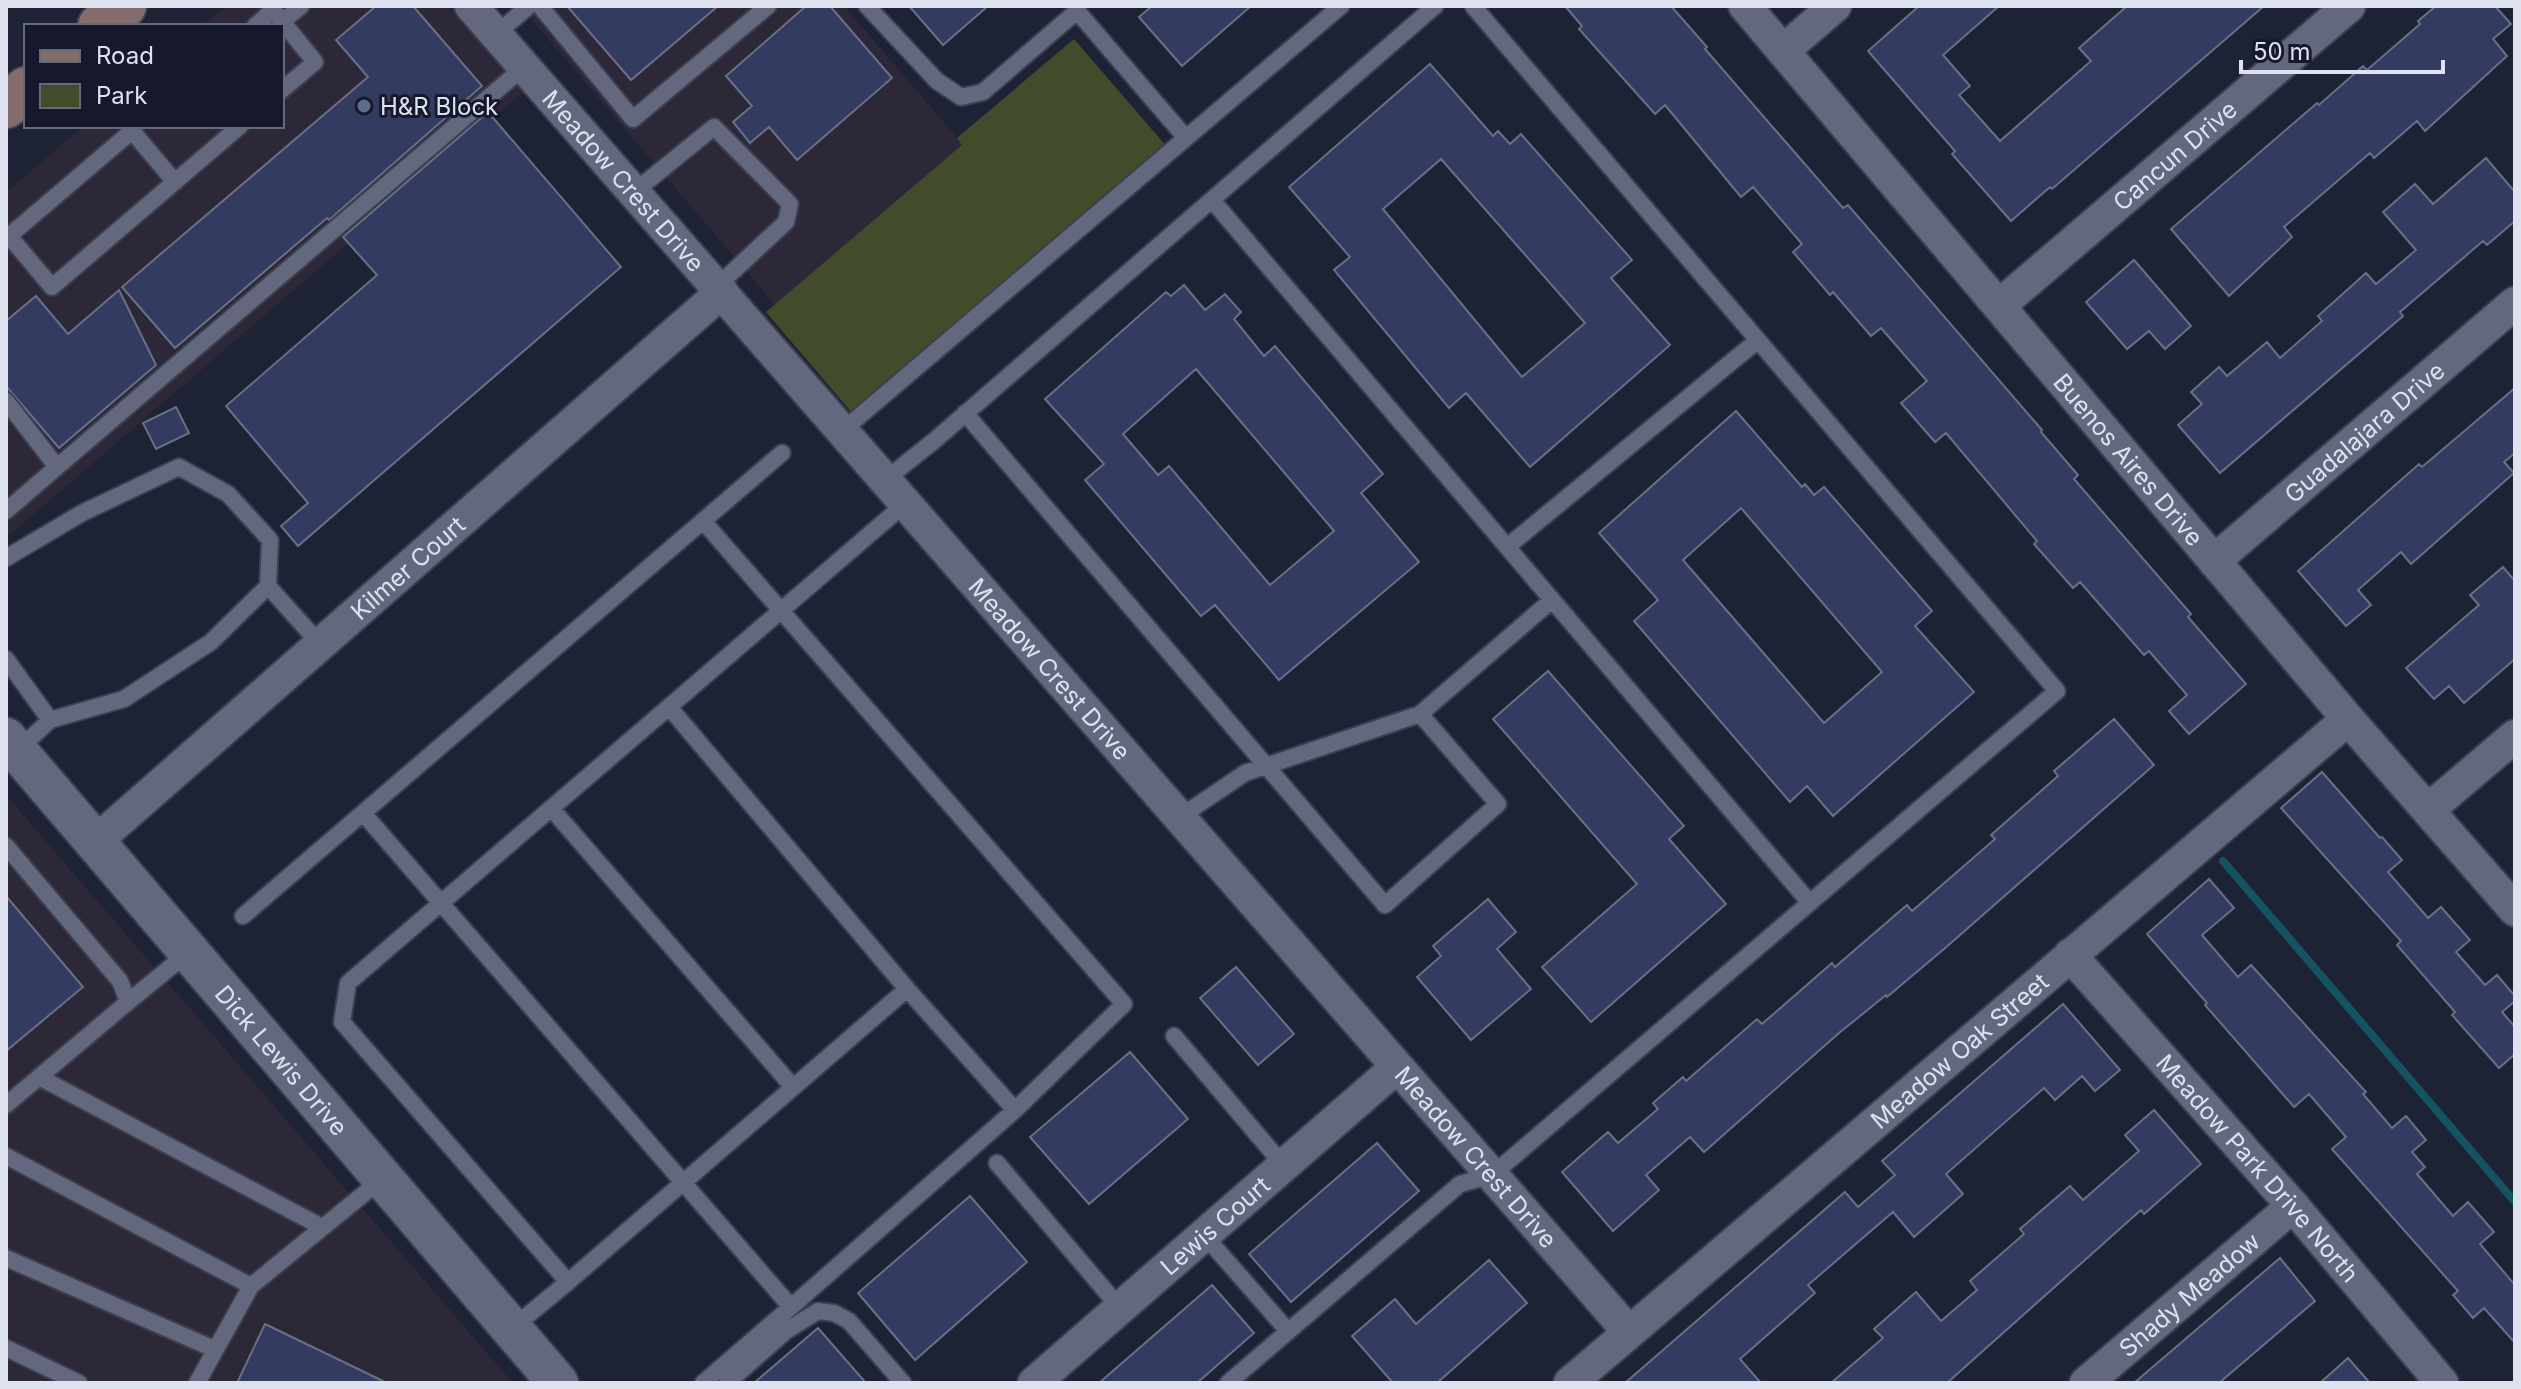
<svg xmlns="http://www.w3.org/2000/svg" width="2521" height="1389" viewBox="0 0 2521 1389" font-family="Inter,sans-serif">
<rect width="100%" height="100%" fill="#1e2235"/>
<path fill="#2d2838" d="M226 6H448L524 92 6 538V192L84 126H282V26H202Z
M520 6H844L963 145 775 305Z
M6 795 513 1383H6Z"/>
<path fill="#424c2a" d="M1074 39 1167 147 853 414 766 312 962 145 957 138Z"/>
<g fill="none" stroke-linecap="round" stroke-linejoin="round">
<path stroke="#145362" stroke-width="8" d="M2223 861 2515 1202"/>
</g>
<path fill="#333b61" stroke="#696f85" stroke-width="2" fill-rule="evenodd" d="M376 6H413L482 86 329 220 327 218 175 348 122 287 368 77 336 40Z
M567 6H718L631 80Z
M806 6H830L892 78 797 160 769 127 750 143 733 122 752 106 726 76Z
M909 6H988L943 45Z
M1152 6H1251L1182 66 1139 17Z
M1565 6H1671L1707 47 1705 49 1843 208 1848 205 2042 430 2041 432 2078 475 2074 479 2191 614 2188 617 2246 684 2189 734 2169 711 2187 695 2149 651 2144 655 2080 582 2073 588 2034 544 2037 541 1946 433 1935 442 1901 403 1927 381 1881 328 1871 336 1833 292 1830 295 1793 252 1802 244 1753 187 1741 197 1665 105 1655 114 1579 29 1582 26Z
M1919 6H1999L1943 55 1970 86 1959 95 2000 141 2091 61 2079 48 2127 6H2264L2052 189 2050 187 2011 221 1952 154 1955 151 1868 51Z
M2436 6H2495L2511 24 2493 39 2507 56 2425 131 2417 121 2374 158 2370 153 2284 227 2292 237 2229 296 2171 229 2317 103 2319 105 2363 66 2367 70 2420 24 2418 21Z
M1430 64 1493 136 1498 131 1510 144 1521 134 1632 260 1611 278 1670 345 1530 467 1466 393 1449 408 1334 270 1350 257 1289 187ZM1441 159 1585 323 1522 377 1383 209Z
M488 112 621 267 298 546 281 526 308 503 226 406 377 275 343 237Z
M2486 158 2515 192V221L2487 245 2483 241 2400 312 2403 316 2220 473 2178 425 2202 404 2191 392 2219 367 2227 376 2267 342 2280 358 2322 321 2318 316 2366 273 2376 284 2416 250 2383 212 2415 184 2433 204Z
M2134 260 2191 326 2165 349 2149 331 2127 349 2086 302Z
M1184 285 1205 310 1225 294 1241 312 1234 319 1264 356 1275 346 1383 474 1361 493 1419 562 1279 680 1215 605 1201 616 1085 480 1104 464 1045 399 1166 292 1171 296ZM1196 369 1334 531 1270 585 1169 466 1158 475 1123 434Z
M119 290 156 365 59 448 6 386V321L36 296 68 334Z
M2515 388V453L2504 462 2514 473 2411 564 2401 552 2358 590 2371 605 2346 626 2298 571 2419 464 2422 467Z
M176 407 189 433 156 449 143 423Z
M1736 411 1802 487 1805 484 1814 495 1824 487 1932 611 1915 626 1974 692 1833 816 1807 786 1790 802 1634 621 1658 600 1599 533ZM1741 508 1882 672 1824 723 1683 560Z
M2503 567 2515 581V659L2464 703 2449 686 2434 699 2406 668 2479 605 2470 595Z
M1548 671 1684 826 1669 839 1726 904 1591 1022 1542 967 1637 884 1493 719Z
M2114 719 2154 765 1944 949 1887 997 1886 995 1839 1033 1704 1152 1690 1137 1646 1175 1659 1190 1613 1231 1562 1172 1608 1132 1618 1143 1658 1109 1653 1103 1683 1077 1686 1081 1757 1019 1762 1024 1832 963 1835 967 1907 905 1912 911 1995 839 1991 835 2058 776 2054 771Z
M2322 772 2380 838 2382 837 2402 860 2388 872 2428 918 2441 907 2470 940 2456 952 2485 985 2497 975 2515 996V1001L2502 1012 2515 1027V1054L2499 1068 2452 1015 2455 1012 2397 945 2401 941 2281 808Z
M2209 879 2234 908 2202 935 2238 977 2251 965 2366 1092 2363 1094 2392 1128 2406 1116 2426 1140 2412 1152 2425 1167 2417 1174 2453 1216 2468 1202 2494 1232 2480 1244 2515 1285V1343L2484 1308 2473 1318 2453 1295 2458 1291 2332 1149 2346 1137 2309 1094 2294 1107 2205 1005 2207 1003 2147 934Z
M6 896 83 987 6 1051Z
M1488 899 1516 932 1497 949 1531 989 1471 1040 1417 977 1441 956 1433 946Z
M1236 967 1294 1034 1258 1065 1200 998Z
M2063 1004 2120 1070 2095 1091 2082 1076 2055 1100 2044 1088 1946 1174 1963 1194 1914 1237 1893 1212 1808 1285 1815 1293 1740 1359 1761 1383H1625L1845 1192 1858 1207 1895 1175 1882 1161Z
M1130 1052 1188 1119 1089 1204 1030 1137Z
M2154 1110 2201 1164 2144 1214 2141 1210 1947 1383H1831L1883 1338 1874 1329 1916 1292 1941 1321 1977 1290 1970 1281 2024 1234 2020 1229 2070 1186 2083 1200 2139 1151 2125 1135Z
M1377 1143 1419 1191 1291 1302 1249 1254Z
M970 1196 1027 1262 915 1360 858 1293Z
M2280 1258 2315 1301 2219 1383H2134Z
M1489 1260 1527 1303 1437 1383H1393L1352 1336 1395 1299 1416 1324Z
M1212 1285 1254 1333 1197 1383H1099Z
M265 1324 387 1383H237Z
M818 1328 866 1383H754Z
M2348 1358 2370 1383H2320Z"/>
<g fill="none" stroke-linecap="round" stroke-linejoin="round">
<g stroke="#3b3f4f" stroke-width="20">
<path id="service" d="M540 6 633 119 768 6
M867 6 937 81 961 97 983 92 1077 11 1186 138
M282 22 301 6
M255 26 273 10 315 62 282 90
M496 34 529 6
M634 192 714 127 790 204 786 222 727 277 722 292
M1212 200 1810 903
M9 236 132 131 175 182
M6 239 9 236 52 287 240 126
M6 401 57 467 6 511
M965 413 1385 905 1498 804 1420 714
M842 431 1341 6
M57 467 524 67
M885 480 935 440 1435 6
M1507 547 1758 340
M6 558 82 513 179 467 228 494 270 540 268 586 211 642 124 699 50 720 18 750
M268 586 320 644
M6 659 50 720
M669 707 907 989 1015 1110 1124 1004 703 521
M551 808 793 1087
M363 813 791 1307 1015 1110
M1180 817 1245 773 1420 714 1552 600
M6 846 120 981 128 1002 189 952
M243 916 782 453
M1174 1036 1284 1166
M39 1077 322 1227
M6 1105 128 1002
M6 1156 251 1286
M997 1163 1120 1308
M1204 1235 1288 1331
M6 1258 214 1349
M568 1282 907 989
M511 1329 568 1282 342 1022 348 983 906 503
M6 1348 79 1383
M197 1383 251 1286 382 1179
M703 1383 791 1307
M727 1383 786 1331 818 1311 834 1313 849 1321 903 1383
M1228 1383 1460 1184 1492 1175 2057 691 1473 6"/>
</g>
<g stroke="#3b3f4f" stroke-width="36">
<g id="minor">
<path id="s1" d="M471 6 1629 1332"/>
<path id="s2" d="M1745 6 2348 719 2515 910"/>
<path d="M1783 51 1835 6"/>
<path id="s3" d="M2000 305 2349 6"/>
<path id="s4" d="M2214 561 2515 303"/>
<path d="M2428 810 2515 736"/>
<path id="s5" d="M95 842 722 292"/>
<path id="s6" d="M2070 955 2293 1206 2442 1383"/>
<path id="s7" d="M1034 1383 1397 1067"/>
<path id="s8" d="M1570 1383 2348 719"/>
<path id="s9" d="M2086 1383 2293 1206"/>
</g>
</g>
<g stroke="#3b3f4f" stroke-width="44">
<g id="tertiary">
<path id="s10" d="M6 738 558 1383"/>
</g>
</g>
<g stroke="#3b3f4f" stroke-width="48">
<path id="secondary" d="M100 26 124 6
M6 106 26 89"/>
</g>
<use href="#service" stroke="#63687f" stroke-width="16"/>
<use href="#minor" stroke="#63687f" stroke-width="32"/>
<use href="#tertiary" stroke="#63687f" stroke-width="40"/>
<use href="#secondary" stroke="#826c6c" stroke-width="44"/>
</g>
<circle fill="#5c6f8a" stroke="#15192b" stroke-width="3" cx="364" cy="106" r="8"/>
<g text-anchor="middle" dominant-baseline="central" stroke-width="6" stroke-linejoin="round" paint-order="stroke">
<g font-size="24" fill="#dee2ef" stroke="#15192b" text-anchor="start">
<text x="380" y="106">H&amp;R Block</text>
</g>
<g font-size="24" fill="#dee2ef" stroke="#15192b">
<text stroke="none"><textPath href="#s3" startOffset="230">Cancun Drive</textPath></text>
<text stroke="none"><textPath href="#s1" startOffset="232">Meadow Crest Drive</textPath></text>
<text stroke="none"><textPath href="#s4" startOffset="198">Guadalajara Drive</textPath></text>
<text stroke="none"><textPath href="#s2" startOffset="594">Buenos Aires Drive</textPath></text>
<text stroke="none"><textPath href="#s5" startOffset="416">Kilmer Court</textPath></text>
<text stroke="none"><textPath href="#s1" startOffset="880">Meadow Crest Drive</textPath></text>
<text stroke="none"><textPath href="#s8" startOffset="512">Meadow Oak Street</textPath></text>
<text stroke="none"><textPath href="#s10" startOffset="424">Dick Lewis Drive</textPath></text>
<text stroke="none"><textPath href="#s1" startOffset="1528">Meadow Crest Drive</textPath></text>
<text stroke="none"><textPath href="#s6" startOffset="284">Meadow Park Drive North</textPath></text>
<text stroke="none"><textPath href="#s7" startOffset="240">Lewis Court</textPath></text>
<text stroke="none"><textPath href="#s9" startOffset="136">Shady Meadow</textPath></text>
</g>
</g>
<rect width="2521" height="1389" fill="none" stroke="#dee2ef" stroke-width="16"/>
<rect x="24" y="24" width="260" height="104" fill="#15192b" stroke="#656979" stroke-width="2"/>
<rect x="40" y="50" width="40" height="12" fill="#826c6c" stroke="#656979" stroke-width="2"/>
<text x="96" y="64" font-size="24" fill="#dee2ef">Road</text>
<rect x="40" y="84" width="40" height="24" fill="#424c2a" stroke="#656979" stroke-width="2"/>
<text x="96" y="104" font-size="24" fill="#dee2ef">Park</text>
<path d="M2241 60v12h202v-12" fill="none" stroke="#dee2ef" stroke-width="4"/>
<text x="2253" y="60" font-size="24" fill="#dee2ef" stroke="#15192b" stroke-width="6" paint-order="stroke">50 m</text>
</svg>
